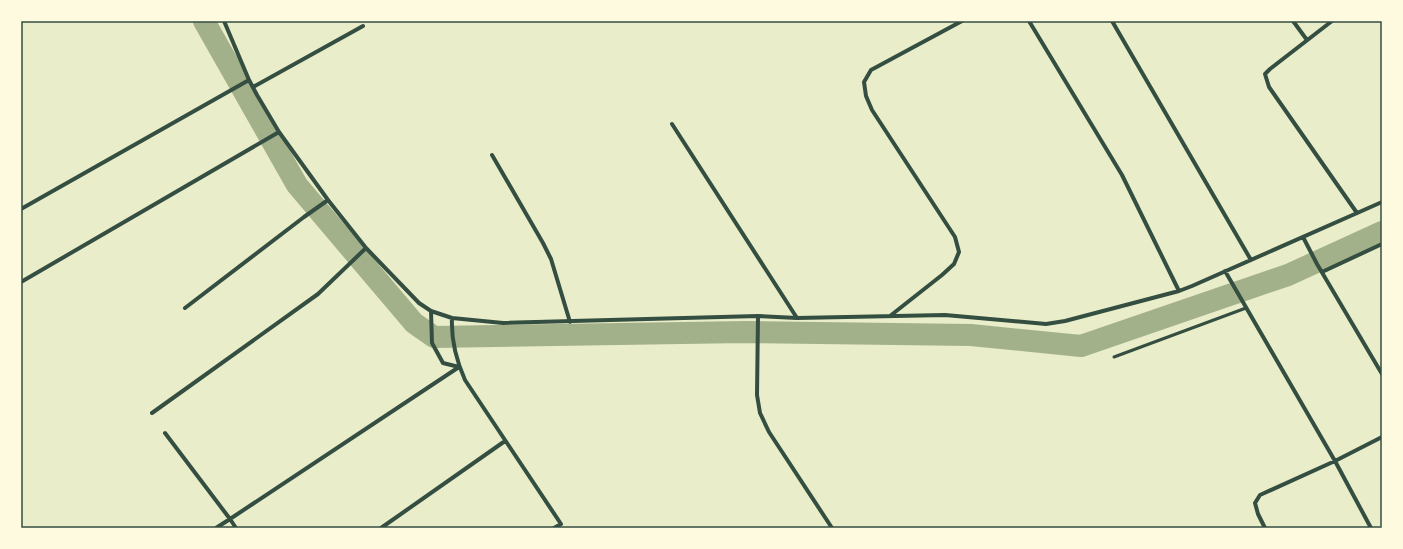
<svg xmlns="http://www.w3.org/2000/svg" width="1403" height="549" viewBox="0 0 1403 549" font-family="Commissioner,sans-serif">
<rect width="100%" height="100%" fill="#e9edc9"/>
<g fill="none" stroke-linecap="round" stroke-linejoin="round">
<path stroke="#a3b18a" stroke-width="22" d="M204 21 297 185 414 323 434 337 745 332 971 335 1081 346 1288 275 1382 232"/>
<path stroke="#344e41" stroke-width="3" d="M1114 357 1246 308"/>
<path stroke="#344e41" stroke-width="4" d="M224 21 249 80 257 95 279 132 328 200 366 248 419 303 431 311 452 318 503 323 758 316 797 318 945 315 1046 324 1065 321 1179 291 1192 286 1382 202
M1029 21 1122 175 1179 291
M1112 21 1251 260
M1293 21 1307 40
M1332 21 1270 69 1265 74 1269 87 1357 213
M253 87 363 26
M672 124 797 318
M492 155 543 243 551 259 570 322
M21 209 249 80
M1303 237 1317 264 1382 374
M1225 271 1335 461 1371 528
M1322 272 1382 244
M21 282 279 132
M185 308 304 217 328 200
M431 311 432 343 443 363 459 367
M758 316 757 395 760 413 769 432 832 528
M890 316 942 275 954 264 959 252 955 237 872 110 866 96 864 82 871 70 962 21
M452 318C451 339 457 362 465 380L561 524 554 528
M152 413 318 294 366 248
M165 433 230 519 459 367
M216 528 230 519 236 528
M381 528 505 441
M1265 528 1258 514 1255 503 1260 495 1335 461 1382 437"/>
</g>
<rect width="1403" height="549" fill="none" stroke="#fefae0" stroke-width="44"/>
<rect x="22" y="22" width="1359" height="505" fill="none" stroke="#344e41" stroke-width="1.5"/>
</svg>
